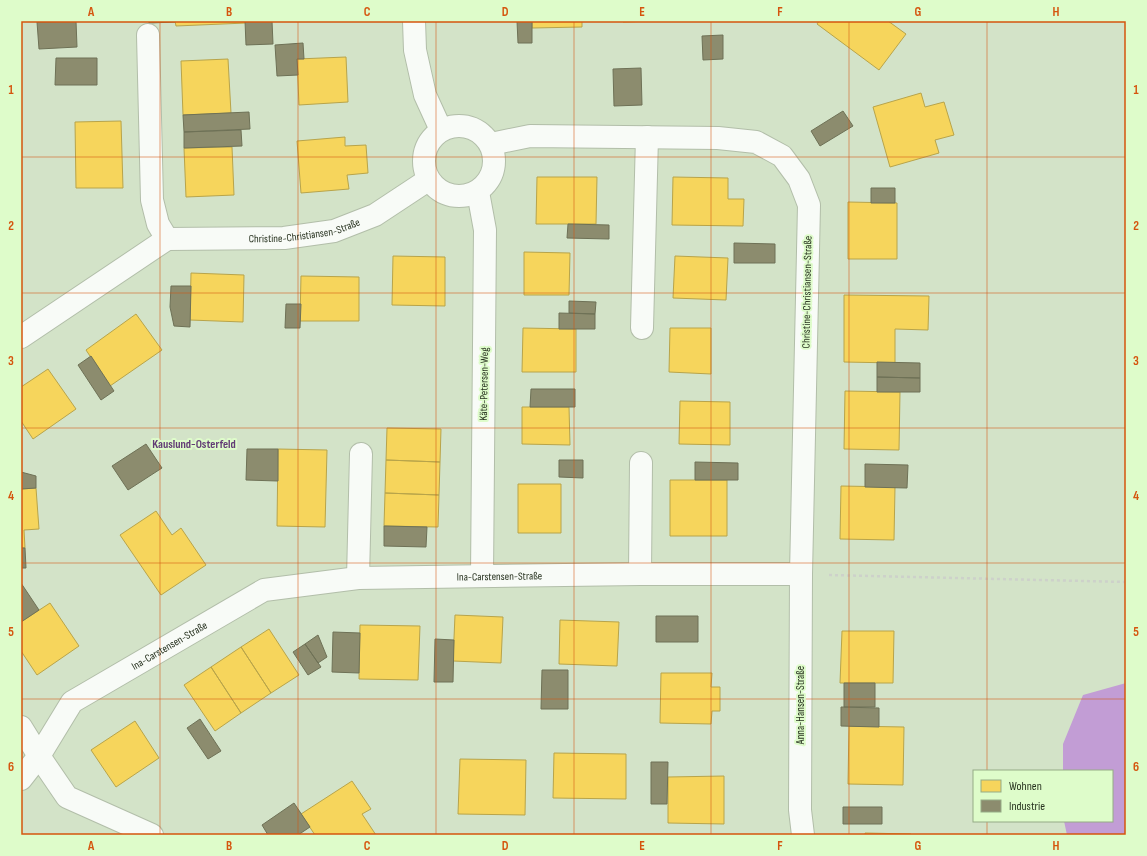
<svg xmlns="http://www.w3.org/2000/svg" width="1147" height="856" viewBox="0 0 1147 856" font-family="'Sofia Sans Condensed',sans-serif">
<rect width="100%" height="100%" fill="#d3e3c8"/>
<path fill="#c29dd5" d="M1126 683V835H1067L1064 821H1112V771H1063V744L1083 695Z"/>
<path fill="#f6d55c" stroke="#b8a44a" d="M175 21H245L246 23 176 26Z
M532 21H582V27L532 28Z
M623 21H654L623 22Z
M819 21H888L906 34 879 70 817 24Z
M346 57 348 102 299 105 297 59Z
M228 59 231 113 183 115 181 61Z
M921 93 925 107 944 102 954 135 935 140 939 153 890 167 873 107Z
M121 121 123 188H76L75 122Z
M345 137V146L366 145 368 173 347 175 349 189 301 193 297 141Z
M232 147 234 195 186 197 184 148Z
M537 177H597L596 224H536Z
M673 177 728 178V199H744L743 226 672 225Z
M848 202 897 203V259H848Z
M524 252 570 253 569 295H524Z
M393 256 445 257V306L392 305Z
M675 256 728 258 726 300 673 298Z
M191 273 244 275 243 322 190 320Z
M301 276 359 277V321H300Z
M844 295 929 296 928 330 895 329V363L844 362Z
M136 314 162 350 110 386 86 350Z
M523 328 576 329V372H522Z
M670 328H711V374L669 372Z
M48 369 76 409 33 439 21 421V387Z
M845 391 900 392 899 450 844 449Z
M680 401 730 402V445L679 444Z
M522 407H569L570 445 522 444Z
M387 428 441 429 440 462 386 460Z
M278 449 327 450 325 527 277 526Z
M386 460 440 462 439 495 385 493Z
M670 480H727V536H670Z
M518 484H561V533H518Z
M841 486 895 487 894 540 840 539Z
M36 488 39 529 24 530 25 548H21V489Z
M385 493 439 495 438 527 384 526Z
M156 511 172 535 181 528 206 565 161 595 120 535Z
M50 603 79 646 37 675 21 651V622Z
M455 615 503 617 501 663 453 661Z
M560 620 619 622 617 666 559 664Z
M360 625 420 626 418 680 359 679Z
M269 629 299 675 271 693 241 647Z
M842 631H894L893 683H840Z
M241 647 271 693 241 713 211 667Z
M211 667 241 713 215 731 184 685Z
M661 673H712L711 687H720V711H712L711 724 660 723Z
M135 721 159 758 116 787 91 750Z
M849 726 904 727 903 785 848 784Z
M554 753 626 754V799L553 798Z
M460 759 526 760 525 815 458 814Z
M724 776V824L668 823V777Z
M352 781 371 809 362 814 376 835H315L301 814Z
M865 833 911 834V835H865Z"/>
<path fill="#8c8c6e" stroke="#6e7156" d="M76 21 77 47 39 49 37 22Z
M149 21H175V22L149 23Z
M245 21H272L273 44 246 45Z
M517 21H532V43H518Z
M723 35V59L703 60 702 36Z
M303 43 304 59H297L298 75 277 76 275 45Z
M56 58H97V85H55Z
M641 68 642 105 614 106 613 69Z
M843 111 853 126 820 146 811 131Z
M249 112 250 129 184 132 183 115Z
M241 130 242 146 184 148V132Z
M871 188H895V203H871Z
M568 224 609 225V239L567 238Z
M734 243 775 244V263H734Z
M171 286H191L190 327 174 326 170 307Z
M569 301 596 302 595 314 569 313Z
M286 304H301L300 328H285Z
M559 313 595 314V329H559Z
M91 356 114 391 101 400 78 365Z
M877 362 920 363V378L877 377Z
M877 377 920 378V392H877Z
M531 389H575V407H530Z
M146 444 162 468 128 490 112 466Z
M247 449H278V481L246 480Z
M559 460H583V478L559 477Z
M695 462 738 463V480H695Z
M865 464 908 465 907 488 865 487Z
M21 472 36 476V488L21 489Z
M384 526 427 527 426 547 384 546Z
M21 548H25L26 568H21Z
M21 583 39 610 21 622Z
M656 616H698V642H656Z
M333 632 360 633 359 673 332 672Z
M318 635 327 657 318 663 305 644Z
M435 639 454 640 453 682H434Z
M305 644 321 667 308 675 293 652Z
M542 670H568V709H541Z
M844 683H875V707H844Z
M841 707 879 708V727L841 726Z
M200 719 221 751 208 759 187 728Z
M651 762H668L667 804H651Z
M294 803 310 827 298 835H268L262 825Z
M843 807H882V824H843Z"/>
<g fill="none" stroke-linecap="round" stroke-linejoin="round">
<g stroke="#b2bea9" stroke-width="24">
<g id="minor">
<path d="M414 21 415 50 425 95 441 130"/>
<path d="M148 35 152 200 158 224 167 239"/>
<circle cx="459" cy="161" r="35"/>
<path d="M491 144 530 136 718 138 756 142 782 156 799 179 809 205 801 574 800 810 803 835"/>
<path d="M478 192 485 230 482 576"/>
<path d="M642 328 647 137"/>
<path id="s1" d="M21 337 167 239 284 238 334 231 375 215 428 180"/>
<path d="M640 574 641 463"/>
<path d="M358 578 361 454"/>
<path d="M21 727 39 756 67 797 152 835"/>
<path id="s2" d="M21 779 39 756 72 702 264 590 358 578 640 574H801"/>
</g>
</g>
<path stroke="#cdd1ca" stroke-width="2.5" stroke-dasharray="3 3" stroke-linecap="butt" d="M829 575 1126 582"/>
<use href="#minor" stroke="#f8fbf7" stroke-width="22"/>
</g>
<path fill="none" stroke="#d5550e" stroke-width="1" stroke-opacity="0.55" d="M160 21V835M298 21V835M436 21V835M574 21V835M711 21V835M849 21V835M987 21V771M21 157H1126M21 293H1126M21 428H1126M21 563H1126M21 699H1126M987 821V835"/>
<g text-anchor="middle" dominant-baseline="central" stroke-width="4" stroke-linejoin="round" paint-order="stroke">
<g font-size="11" fill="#27321f" stroke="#defcca">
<text stroke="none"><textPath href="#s1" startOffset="314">Christine-Christiansen-Straße</textPath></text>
<text transform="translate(807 292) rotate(-89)">Christine-Christiansen-Straße</text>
<text transform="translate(484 384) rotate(-89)">Käte-Petersen-Weg</text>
<text stroke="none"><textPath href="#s2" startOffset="551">Ina-Carstensen-Straße</textPath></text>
<text stroke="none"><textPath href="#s2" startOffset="205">Ina-Carstensen-Straße</textPath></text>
<text transform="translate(800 705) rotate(-90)">Anna-Hansen-Straße</text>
</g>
<g font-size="12" font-weight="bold" fill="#623c75" stroke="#defcca">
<text x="194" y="444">Kauslund-Osterfeld</text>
</g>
</g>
<rect width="1147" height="856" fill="none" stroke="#defcca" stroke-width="44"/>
<rect x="973" y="770" width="140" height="52" fill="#defcca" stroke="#95ab86"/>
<rect x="981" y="780" width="20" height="12" fill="#f6d55c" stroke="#95ab86"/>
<text x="1009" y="790" font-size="12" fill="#27321f">Wohnen</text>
<rect x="981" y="800" width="20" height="12" fill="#8c8c6e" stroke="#95ab86"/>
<text x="1009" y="810" font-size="12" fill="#27321f">Industrie</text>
<rect x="22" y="22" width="1103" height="812" fill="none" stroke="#d5550e" stroke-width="1.5"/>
<g font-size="13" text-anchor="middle" font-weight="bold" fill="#d5550e">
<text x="91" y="16">A</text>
<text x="229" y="16">B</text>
<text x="367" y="16">C</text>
<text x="505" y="16">D</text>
<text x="642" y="16">E</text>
<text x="780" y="16">F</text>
<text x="918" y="16">G</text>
<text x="1056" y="16">H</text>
<text x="11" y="94">1</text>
<text x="1136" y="94">1</text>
<text x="11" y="230">2</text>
<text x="1136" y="230">2</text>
<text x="11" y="365">3</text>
<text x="1136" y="365">3</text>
<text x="11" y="500">4</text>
<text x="1136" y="500">4</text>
<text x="11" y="636">5</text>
<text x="1136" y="636">5</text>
<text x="11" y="771">6</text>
<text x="1136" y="771">6</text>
<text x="91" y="850">A</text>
<text x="229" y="850">B</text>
<text x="367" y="850">C</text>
<text x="505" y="850">D</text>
<text x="642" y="850">E</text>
<text x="780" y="850">F</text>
<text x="918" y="850">G</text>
<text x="1056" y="850">H</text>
</g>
</svg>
